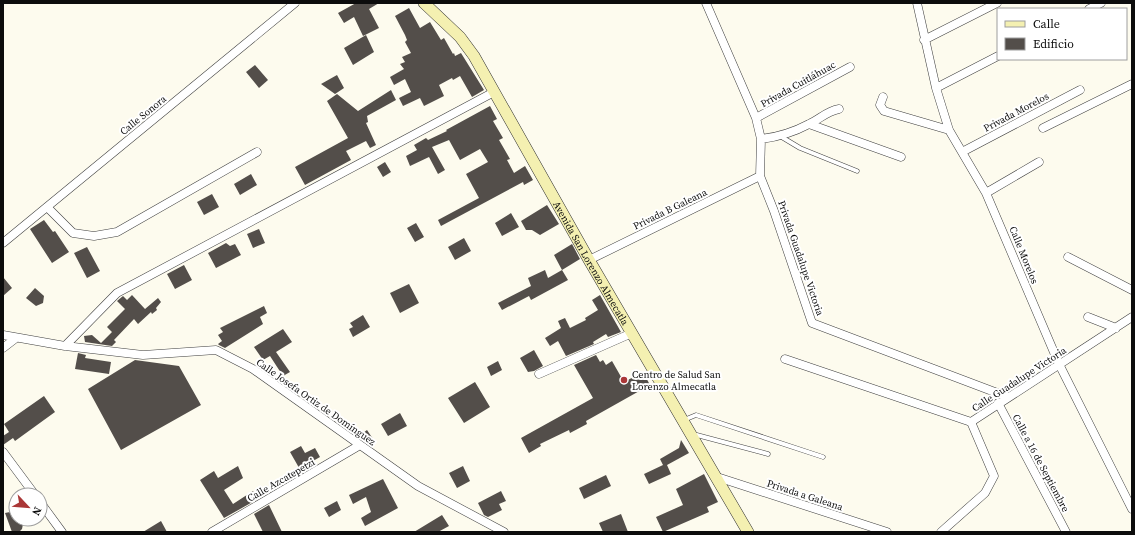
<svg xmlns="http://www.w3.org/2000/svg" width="1135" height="535" viewBox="0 0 1135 535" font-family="'Source Serif 4',serif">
<rect width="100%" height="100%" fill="#fdfbee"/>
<path fill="#534e4a" d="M356 3H379L369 9 379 28 363 36 354 17 344 23 338 13Z
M409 8 420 28 430 22 441 40 444 38 453 54 454 53 455 56 461 53 484 90 472 97 460 76 453 80 452 78 439 85 444 96 424 106 420 98 403 106 399 98 411 92 405 79 394 85 390 77 404 69 400 64 405 62 402 57 411 53 405 42 407 40 405 35 395 16Z
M366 35 374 52 353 65 344 48Z
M255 65 268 80 259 88 246 72Z
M337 75 344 88 335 94 321 84Z
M391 90 396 100 367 116 368 122 366 123 376 145 370 148 366 141 346 151 351 160 305 185 295 167 348 138 327 101 337 94 358 111Z
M490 106 497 119 493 121 503 138 499 140 510 159 507 160 514 173 525 166 533 180 524 185 523 182 441 226 438 220 479 198 466 174 488 162 480 149 460 160 449 140 432 147 445 170 438 174 429 157 410 166 406 156 417 150 414 145 426 138 428 140 447 131 446 130Z
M385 162 391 172 383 177 377 167Z
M251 174 257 185 240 195 234 184Z
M212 194 219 207 204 215 197 202Z
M547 205 559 224 540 235 532 230H526L521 221Z
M511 213 519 227 502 236 495 223Z
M44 220 53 232 55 231 69 252 52 263 30 229Z
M416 223 424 237 415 242 407 228Z
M259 229 265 243 253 248 247 234Z
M464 238 471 251 455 260 448 247Z
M226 243 230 246 235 244 241 255 216 268 208 253Z
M572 244 580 259 562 270 568 280 531 300 529 296 502 310 498 303 531 286 528 278 545 270 548 278 562 270 554 255Z
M87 247 100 271 87 278 74 253Z
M184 265 192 280 175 289 167 274Z
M3 277 12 288 3 296Z
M409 284 419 303 400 313 390 293Z
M35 288 44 296 43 303 36 306 26 298Z
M132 295 145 309 158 298 161 302 156 308 157 310 152 314 151 312 138 324 134 319 114 340 116 342 112 346 85 342 84 336 92 335 101 343 112 332 107 327 125 309 117 301 123 296 127 300Z
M600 295 621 332 608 337 606 334 593 342 594 344 566 356 558 341 550 346 545 338 561 328 558 321 565 318 570 328 586 320 585 318 598 310 592 300Z
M264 306 267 313 260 317 263 324 225 348 219 345 218 344 222 341 218 335 223 332 220 328Z
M363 315 370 327 353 337 349 329 353 327 350 323Z
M283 329 292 342 276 352 290 372 283 376 270 356 263 360 254 347Z
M534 350 543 366 534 371 528 372 520 358Z
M78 353 86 355 85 358 111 362 109 374 75 369Z
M596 355 600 362 603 360 606 365 612 361 624 382 643 372 650 385 586 421 587 424 570 433 569 430 540 444 541 446 529 453 521 438 593 398 574 365Z
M135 360 179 366 201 405 121 450 88 389Z
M498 361 502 370 491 376 487 367Z
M475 382 490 407 464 423 448 398Z
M44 396 55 412 15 441 13 438 3 445V436L9 432 4 424Z
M400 413 407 426 388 436 381 424Z
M367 430 373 439 367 443 358 437Z
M681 440 689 453 667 465 671 474 649 484 644 474 663 465 660 459 679 448Z
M301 446 305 453 315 448 320 457 313 461 315 465 302 473 290 452Z
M238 466 243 478 224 490 233 504 253 491 258 499 224 518 200 480 214 471 218 478Z
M463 466 470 481 457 488 449 473Z
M704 474 718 502 707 507 709 512 663 532 656 517 683 505 676 489Z
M606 475 611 486 584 499 579 488Z
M383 479 398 508 365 526 361 518 371 512 366 497 353 504 349 495Z
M501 491 506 501 499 504 502 510 488 517 484 515 478 503Z
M337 501 341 510 329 517 324 508Z
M269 505 282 532H263L254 514Z
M10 512 16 513V519H24L22 529 19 532H12L5 513Z
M621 514 628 532H603L599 523Z
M442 515 449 526 438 532H414Z
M161 521 167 532H143Z"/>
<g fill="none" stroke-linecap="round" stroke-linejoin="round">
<g stroke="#3f3f3f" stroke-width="5">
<path id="lane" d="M780 136 800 148 857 171
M684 420 696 415 823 457
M693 434 768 454"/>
</g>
<g stroke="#3f3f3f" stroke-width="9">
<path id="street" d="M706 3 756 118 761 139 760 176 774 211 812 323 1008 397
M917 3 936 88 949 130 986 193 1059 364 1132 509
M1089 9 1101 3
M924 40 997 3
M936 88 998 56
M883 97 880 105 884 111 949 130
M756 118 850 67
M809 124 901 157
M1043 128 1132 84
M761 139C778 137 794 132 809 124 820 119 827 111 839 109
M962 152 1080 90
M986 193 1039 162
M47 207 73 233 94 236 117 232 257 152
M3 243 295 3
M1068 257 1132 290
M589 260 760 176
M1088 317 1116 328
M3 335 65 346 143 355 216 350 253 369 418 486 504 532
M65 346 117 293 494 92
M3 348 16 338
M785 359 971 422
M539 374 632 333
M998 403 1066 532
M971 422 1132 317
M3 452 35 495
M717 477 887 532
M40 502 62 532
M212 532 360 445
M941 532 985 493 994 476 971 422"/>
</g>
<g stroke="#2e2e2e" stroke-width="12">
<g id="secondary">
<path id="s1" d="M424 3 460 37 474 56 589 260 748 532"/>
</g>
</g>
<use href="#lane" stroke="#fff" stroke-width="4"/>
<use href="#street" stroke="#fff" stroke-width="8"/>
<use href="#secondary" stroke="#f4f0b1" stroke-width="11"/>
</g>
<circle fill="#aa3737" stroke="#fff" stroke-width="1.5" cx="624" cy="380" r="4"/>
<g text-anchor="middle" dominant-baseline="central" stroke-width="4" stroke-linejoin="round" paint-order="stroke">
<g font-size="10" fill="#0c0c0c" stroke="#fff">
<text transform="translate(798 84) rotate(-29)">Privada Cuitláhuac</text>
<text transform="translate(1016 112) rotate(-28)">Privada Morelos</text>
<text transform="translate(143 115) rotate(-39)">Calle Sonora</text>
<text transform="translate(670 209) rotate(-26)">Privada B Galeana</text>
<text transform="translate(1024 255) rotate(68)">Calle Morelos</text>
<text transform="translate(801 258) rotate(71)">Privada Guadalupe Victoria</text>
<text stroke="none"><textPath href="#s1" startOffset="311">Avenida San Lorenzo Almecatla</textPath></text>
<text transform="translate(1019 379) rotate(-33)">Calle Guadalupe Victoria</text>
<text transform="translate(316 402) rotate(35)">Calle Josefa Ortiz de Domínguez</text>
<text transform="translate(1041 463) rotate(62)">Calle a 16 de Septiembre</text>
<text transform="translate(281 480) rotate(-30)">Calle Azcatepetzi</text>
<text transform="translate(805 495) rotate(18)">Privada a Galeana</text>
</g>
<g font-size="10" fill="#0c0c0c" stroke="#fff" text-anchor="start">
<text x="632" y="374">Centro de Salud San<tspan x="632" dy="12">Lorenzo Almecatla</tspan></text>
</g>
</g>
<rect width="1135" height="535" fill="none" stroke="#0c0c0c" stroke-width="8"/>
<rect x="997" y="8" width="130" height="52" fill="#ffffff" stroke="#9e9e9e"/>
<rect x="1005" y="21" width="20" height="6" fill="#f4f0b1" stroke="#9e9e9e"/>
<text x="1033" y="28" font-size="12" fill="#0c0c0c">Calle</text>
<rect x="1005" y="38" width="20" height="12" fill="#534e4a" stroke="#9e9e9e"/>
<text x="1033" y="48" font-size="12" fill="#0c0c0c">Edificio</text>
<g transform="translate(28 507) rotate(116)"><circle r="19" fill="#ffffff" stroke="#9e9e9e"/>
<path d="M0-3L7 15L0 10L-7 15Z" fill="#aa3737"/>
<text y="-6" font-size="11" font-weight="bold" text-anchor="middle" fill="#0c0c0c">N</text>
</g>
</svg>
